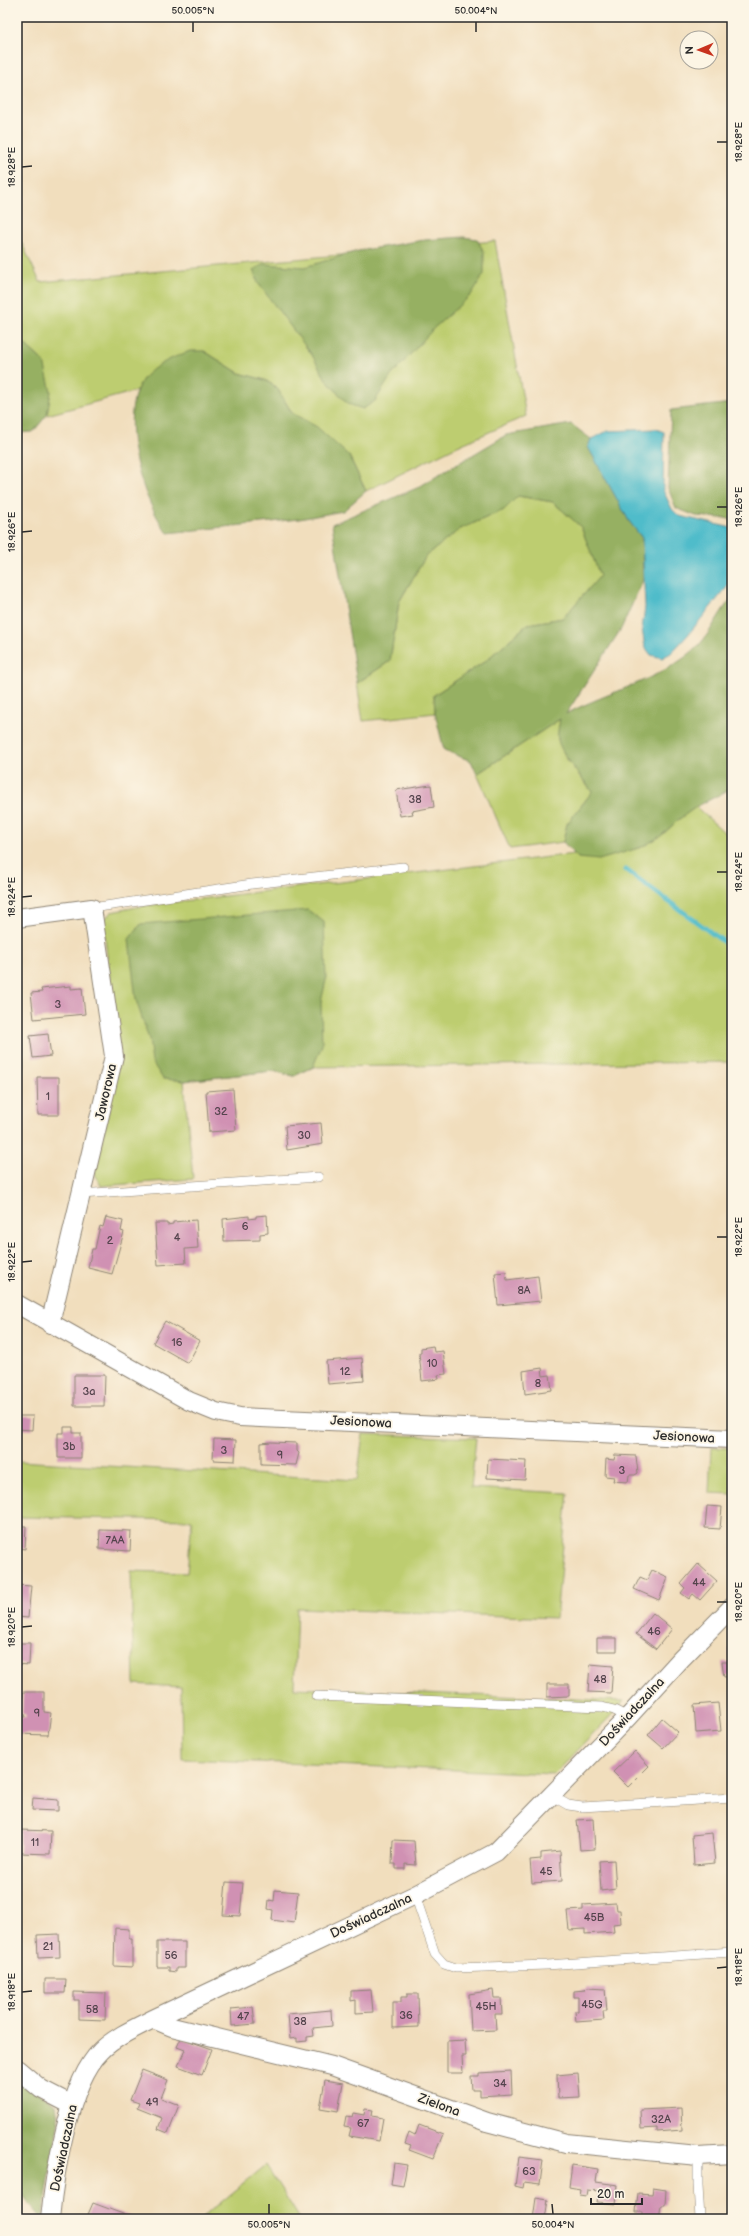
<svg xmlns="http://www.w3.org/2000/svg" width="749" height="2236" viewBox="0 0 749 2236" font-family="'Balsamiq Sans',sans-serif">
<rect width="100%" height="100%" fill="#fcf5e5"/>
<filter id="ink" filterUnits="userSpaceOnUse"><feTurbulence type="fractalNoise" baseFrequency=".025" numOctaves="2"/><feDisplacementMap in="SourceGraphic" scale="8" xChannelSelector="R" yChannelSelector="G"/><feConvolveMatrix kernelMatrix="1 2 1 2 8 2 1 2 1" color-interpolation-filters="sRGB"/></filter>
<filter id="wash" filterUnits="userSpaceOnUse"><feTurbulence type="fractalNoise" baseFrequency=".012" numOctaves="4" result="noise"/><feDisplacementMap in="SourceGraphic" scale="16" xChannelSelector="R" yChannelSelector="G"/><feGaussianBlur stdDeviation="0.9" result="paint"/><feColorMatrix in="noise" values="0 0 0 0 0 0 0 0 0 0 0 0 0 0 0 0 0 1.4 0 .05"/><feComposite in="paint" operator="in"/></filter>
<g filter="url(#wash)">
<rect width="100%" height="100%" fill="#f1debd"/>
<path fill="#bdcd6f" stroke="#747c4d" d="M17 233 40 282 495 241 526 416 453 448 366 491 349 456 292 413 277 388 265 380 239 373 204 351 143 379 136 391 47 415 44 362 17 337Z
M518 496 553 502 581 527 601 576 563 618 528 624 484 662 434 695 435 713 363 721 357 683 390 661 399 602 426 556 460 529 504 510Z
M560 719 558 739 566 758 592 792 567 824 563 842 510 849 477 774Z
M696 807 732 839V1062L314 1067 294 1076 273 1071 184 1081 193 1179 101 1186 95 1174 119 1058 103 921 111 912 142 906 574 854 578 858 661 836 681 817Z
M17 994 24 1068 17 1067Z
M363 1434 476 1438 471 1488 568 1493 556 1618 297 1608 294 1688 625 1701 555 1774 182 1759 181 1687 134 1684 131 1571 187 1573 192 1520 17 1517V1461L357 1480Z
M711 1448H732V1494L709 1493Z
M266 2165 300 2219H202V2218Z"/>
<path fill="#96b062" stroke="#606e46" d="M464 237 477 239 484 252V274L471 295 434 328 391 376 375 401 363 409 348 404 327 381 312 355 258 283 253 270 264 264 305 267 358 251 424 240Z
M17 337 44 362 51 392 47 415 33 432 17 433Z
M190 351H204L239 373 265 380 277 388 292 413 317 427 349 456 366 491 343 511 299 519 168 533C141 501 116 415 143 379 154 365 174 357 190 351Z
M732 403V519L696 516 676 508 668 488 671 410Z
M571 424 591 439 588 447 629 521 642 538 643 580 621 629 566 714C606 692 666 679 699 645 712 631 719 612 732 598V788L696 807 678 820 661 836 642 847 599 860 578 858 563 842 567 824 592 792C584 779 559 752 558 739 557 733 559 725 560 719L477 774 471 761 444 750 435 713 434 695 484 662 528 624 563 618 600 576 581 527 553 502 518 496 504 510 460 529 426 556 399 602 390 661 357 683 332 524 417 488 506 435Z
M308 910 324 922 326 980 321 1002 322 1045 313 1067 294 1076 273 1071 184 1081 163 1079 152 1062 149 1039 136 1000 129 939 141 924Z
M17 2079 56 2105 59 2125 42 2219 17 2188Z"/>
<path fill="#4fbcca" stroke="#3d747a" d="M656 429 664 432 663 490 672 509 679 516 732 528V581L687 636 671 653 662 658 651 655 645 647 642 629 645 607 642 538 629 521 588 447 591 439 608 431Z"/>
<g fill="none" stroke-linecap="round" stroke-linejoin="round">
<path stroke="#4fbcca" stroke-width="5" d="M626 870 732 948"/>
</g>
<g id="blocks">
<path fill="#d091b3" d="M431 785 434 807 412 811 413 814 400 816 396 790Z
M71 986V989L82 988 85 1014 34 1019 31 993 42 992 41 989Z
M48 1034 51 1056 33 1058 30 1036Z
M37 1077H59V1115H38Z
M233 1089 236 1130 209 1132 206 1091Z
M321 1123 323 1144 287 1150 285 1126Z
M267 1215 268 1233 260 1234V1240L224 1241 223 1219 249 1216V1219L256 1218V1216Z
M106 1217 123 1221 121 1231 124 1232 112 1274 88 1268 92 1249H95L100 1226 103 1227Z
M196 1220 198 1248 185 1249 186 1263 158 1265 155 1223H167V1225L173 1224V1222Z
M506 1272 507 1280 538 1276 541 1301 498 1305 495 1273Z
M165 1321 200 1341 188 1363 153 1343Z
M433 1346 434 1352 443 1351 446 1374 438 1375 439 1379 422 1381 419 1353H421V1348Z
M362 1358 364 1381 328 1384 326 1361Z
M542 1368 543 1376 550 1375 552 1390 525 1394 523 1371Z
M74 1375H105L104 1406H74Z
M17 1416H33L32 1430 17 1429Z
M64 1427H73V1433H81V1458H58V1433H64Z
M214 1439 236 1440 235 1461 213 1460Z
M271 1442 297 1443V1451L299 1453 296 1465 261 1464V1443Z
M615 1455 636 1456 638 1473 635 1475H629L628 1482 613 1481 614 1477 605 1476 606 1459 614 1460Z
M488 1459 526 1461 525 1480 487 1478Z
M707 1506 722 1507 720 1529 705 1528Z
M17 1526H26L25 1549 17 1548Z
M100 1530 131 1531 130 1551 99 1549Z
M698 1564 717 1581 700 1600 693 1594 689 1599 681 1593 685 1588 681 1584Z
M652 1570 668 1577 659 1600 634 1589 640 1577 647 1580Z
M17 1585 31 1586 28 1618 17 1617Z
M653 1613 672 1629 656 1649 636 1634Z
M597 1638H617V1651H597Z
M17 1643H30L29 1665 17 1664Z
M732 1648V1676L724 1677 722 1662H730L729 1649Z
M590 1664 613 1666 611 1693 588 1692Z
M547 1684H569V1696L547 1697Z
M23 1692H44V1712L51 1713 48 1735 17 1734V1717H26L25 1714H22Z
M718 1703 721 1731 696 1733 694 1705Z
M662 1718 678 1732 663 1748 648 1735Z
M635 1751 649 1766 628 1787 613 1772Z
M33 1798 58 1800V1811L32 1810Z
M593 1819 595 1849 580 1850 577 1820Z
M20 1830 51 1831 50 1854 20 1853Z
M712 1833 715 1863 694 1865 692 1835Z
M393 1840 414 1841 416 1865 405 1864V1869H396V1864H392Z
M560 1851 562 1881 532 1883 530 1860 541 1859V1853Z
M614 1860 616 1889 601 1891 599 1861Z
M226 1882 243 1883 240 1916 223 1915Z
M275 1890 298 1892 294 1923 272 1920 273 1910 268 1909 269 1900 274 1901Z
M616 1903 617 1910H620L621 1923 613 1924 614 1932 585 1934V1929L569 1930 567 1911 583 1910V1905Z
M115 1928 129 1929V1939H132V1967L114 1966Z
M59 1934 60 1957 38 1958 37 1935Z
M157 1942H185V1968H176V1972L169 1971V1967H157Z
M45 1979H66L65 1993H45Z
M729 1982H732V2007H730Z
M587 1988 605 1989 607 2011H603L604 2020 576 2022 575 2011H578V1997H574V1991L585 1990Z
M371 1990 373 2012 356 2013V2000L351 2001V1991Z
M493 1990 494 1998H501L502 2014H495L496 2030 471 2031 469 1994Z
M74 1992 106 1993 105 2020 79 2019V2000H74Z
M407 1994H418L419 2027 393 2028V2002H401V1997H407Z
M253 2007 255 2024 232 2026 231 2009Z
M331 2010 332 2026 313 2028 314 2036 307 2037V2041L297 2042V2038L290 2039 288 2014Z
M181 2038 212 2049 202 2075 178 2066 185 2050 177 2047Z
M465 2040 466 2056H462L463 2073H447V2041Z
M142 2070 168 2080 161 2098 179 2105 168 2133 158 2129 162 2118 137 2108 139 2103 130 2100Z
M511 2071 512 2094 480 2096V2090H472L471 2076H479V2073Z
M578 2073 580 2097 558 2098 557 2075Z
M325 2080 343 2083 338 2111 320 2108Z
M681 2108 682 2130 657 2132V2128L641 2129 640 2110Z
M365 2109 373 2110 372 2116 383 2118 379 2141 349 2136 351 2128 344 2127 346 2116 352 2117 353 2113 364 2115Z
M419 2125 443 2134 433 2159 409 2150 411 2146 405 2144 409 2133 415 2136Z
M519 2157 543 2160 540 2184 524 2182 523 2188 515 2186Z
M394 2163 407 2165 403 2186 391 2184Z
M572 2165 598 2169 596 2182 618 2185 616 2204 597 2202 599 2191 587 2190 586 2196 579 2195 580 2189 569 2187Z
M653 2188 666 2190 665 2205H661L659 2219 643 2218V2212H636L638 2193 652 2194Z
M536 2198 548 2200 545 2219H533Z
M93 2203 131 2217 130 2219H86Z"/>
</g>
</g>
<g filter="url(#ink)">
<use href="#blocks" fill-opacity="0" stroke="#8e8474" stroke-width="1"/>
<g fill="none" stroke-linecap="round" stroke-linejoin="round">
<g stroke="#8e8474" stroke-width="10">
<path id="service" d="M92 908 252 884 403 867
M81 1194 318 1177
M316 1696 602 1707 614 1710 628 1717
M552 1796 568 1805 582 1807 732 1798
M415 1895 435 1954 444 1964 456 1968 547 1965 732 1952
M698 2156V2185L700 2219"/>
</g>
<g stroke="#8e8474" stroke-width="20">
<path id="minor" d="M17 918 92 908 114 1056 50 1324
M17 1304 189 1401 216 1412 240 1417 732 1439
M153 2019 172 2027 332 2066 487 2122 566 2143 698 2156 732 2154
M17 2069 41 2089 72 2105
M50 2219C54 2175 69 2082 101 2051 115 2037 135 2028 153 2019L415 1895 496 1852 628 1717 681 1659 732 1607"/>
</g>
<use href="#service" stroke="#fff" stroke-width="9"/>
<use href="#minor" stroke="#fff" stroke-width="18"/>
</g>
</g>
<path fill="none" stroke="#2b2b2b" stroke-width="1.5" d="M193 22V32M476 22V32M717 142H727M22 167 32 166M717 507H727M22 532 32 531M717 872H727M22 897 32 896M717 1237H727M22 1262 32 1261M717 1602H727M22 1627 32 1626M717 1968 727 1967M22 1992 32 1991M269 2204V2214M552 2204 553 2214"/>
<g text-anchor="middle" dominant-baseline="central" stroke-width="3.5" stroke-linejoin="round" paint-order="stroke">
<g font-size="11" fill="#54444d">
<text x="415" y="799">38</text>
<text x="58" y="1004">3</text>
<text x="48" y="1096">1</text>
<text x="221" y="1111">32</text>
<text x="304" y="1135">30</text>
<text x="245" y="1226">6</text>
<text x="177" y="1237">4</text>
<text x="110" y="1240">2</text>
<text x="524" y="1290">8A</text>
<text x="177" y="1342">16</text>
<text x="432" y="1363">10</text>
<text x="345" y="1371">12</text>
<text x="538" y="1383">8</text>
<text x="89" y="1391">3a</text>
<text x="69" y="1446">3b</text>
<text x="224" y="1450">3</text>
<text x="280" y="1455">9</text>
<text x="622" y="1470">3</text>
<text x="115" y="1540">7AA</text>
<text x="699" y="1582">44</text>
<text x="654" y="1631">46</text>
<text x="600" y="1679">48</text>
<text x="37" y="1713">9</text>
<text x="35" y="1842">11</text>
<text x="546" y="1871">45</text>
<text x="594" y="1917">45B</text>
<text x="48" y="1946">21</text>
<text x="171" y="1955">56</text>
<text x="592" y="2004">45G</text>
<text x="486" y="2006">45H</text>
<text x="92" y="2009">58</text>
<text x="406" y="2015">36</text>
<text x="243" y="2016">47</text>
<text x="300" y="2021">38</text>
<text x="500" y="2083">34</text>
<text x="152" y="2102">49</text>
<text x="661" y="2119">32A</text>
<text x="363" y="2123">67</text>
<text x="529" y="2171">63</text>
</g>
<g font-size="13" fill="#2b2b2b" stroke="#fcf5e5">
<text transform="translate(106 1092) rotate(-77)">Jaworowa</text>
<text transform="translate(361 1422) rotate(3)">Jesionowa</text>
<text transform="translate(684 1437) rotate(3)">Jesionowa</text>
<text transform="translate(632 1712) rotate(-47)">Doświadczalna</text>
<text transform="translate(371 1916) rotate(-25)">Doświadczalna</text>
<text transform="translate(439 2105) rotate(20)">Zielona</text>
<text transform="translate(64 2148) rotate(-78)">Doświadczalna</text>
</g>
</g>
<rect width="749" height="2236" fill="none" stroke="#fcf5e5" stroke-width="44"/>
<g transform="translate(699 50) rotate(268)"><circle r="19" fill="#fcf5e5" stroke="#a8a49b"/>
<path d="M0-3L7 15L0 10L-7 15Z" fill="#c8321e"/>
<text y="-6" font-size="11" font-weight="bold" text-anchor="middle" fill="#2b2b2b">N</text>
</g>
<path d="M591 2198v6h51v-6" fill="none" stroke="#2b2b2b" stroke-width="2"/>
<text x="597" y="2198" font-size="12" fill="#2b2b2b" stroke="#fcf5e5" stroke-width="3" paint-order="stroke">20 m</text>
<rect x="22" y="22" width="705" height="2192" fill="none" stroke="#2b2b2b" stroke-width="1.5"/>
<g font-size="10" text-anchor="middle" fill="#2b2b2b">
<text x="193" y="14">50.005°N</text>
<text x="476" y="14">50.004°N</text>
<text transform="translate(738 142) rotate(-90)" y="4">18.928°E</text>
<text transform="translate(11 167) rotate(-90)" y="4">18.928°E</text>
<text transform="translate(738 507) rotate(-90)" y="4">18.926°E</text>
<text transform="translate(11 532) rotate(-90)" y="4">18.926°E</text>
<text transform="translate(738 872) rotate(-90)" y="4">18.924°E</text>
<text transform="translate(11 897) rotate(-90)" y="4">18.924°E</text>
<text transform="translate(738 1237) rotate(-90)" y="4">18.922°E</text>
<text transform="translate(11 1262) rotate(-90)" y="4">18.922°E</text>
<text transform="translate(738 1602) rotate(-90)" y="4">18.920°E</text>
<text transform="translate(11 1627) rotate(-90)" y="4">18.920°E</text>
<text transform="translate(738 1967) rotate(-90)" y="4">18.918°E</text>
<text transform="translate(11 1992) rotate(-90)" y="4">18.918°E</text>
<text x="269" y="2228">50.005°N</text>
<text x="553" y="2228">50.004°N</text>
</g>
</svg>
